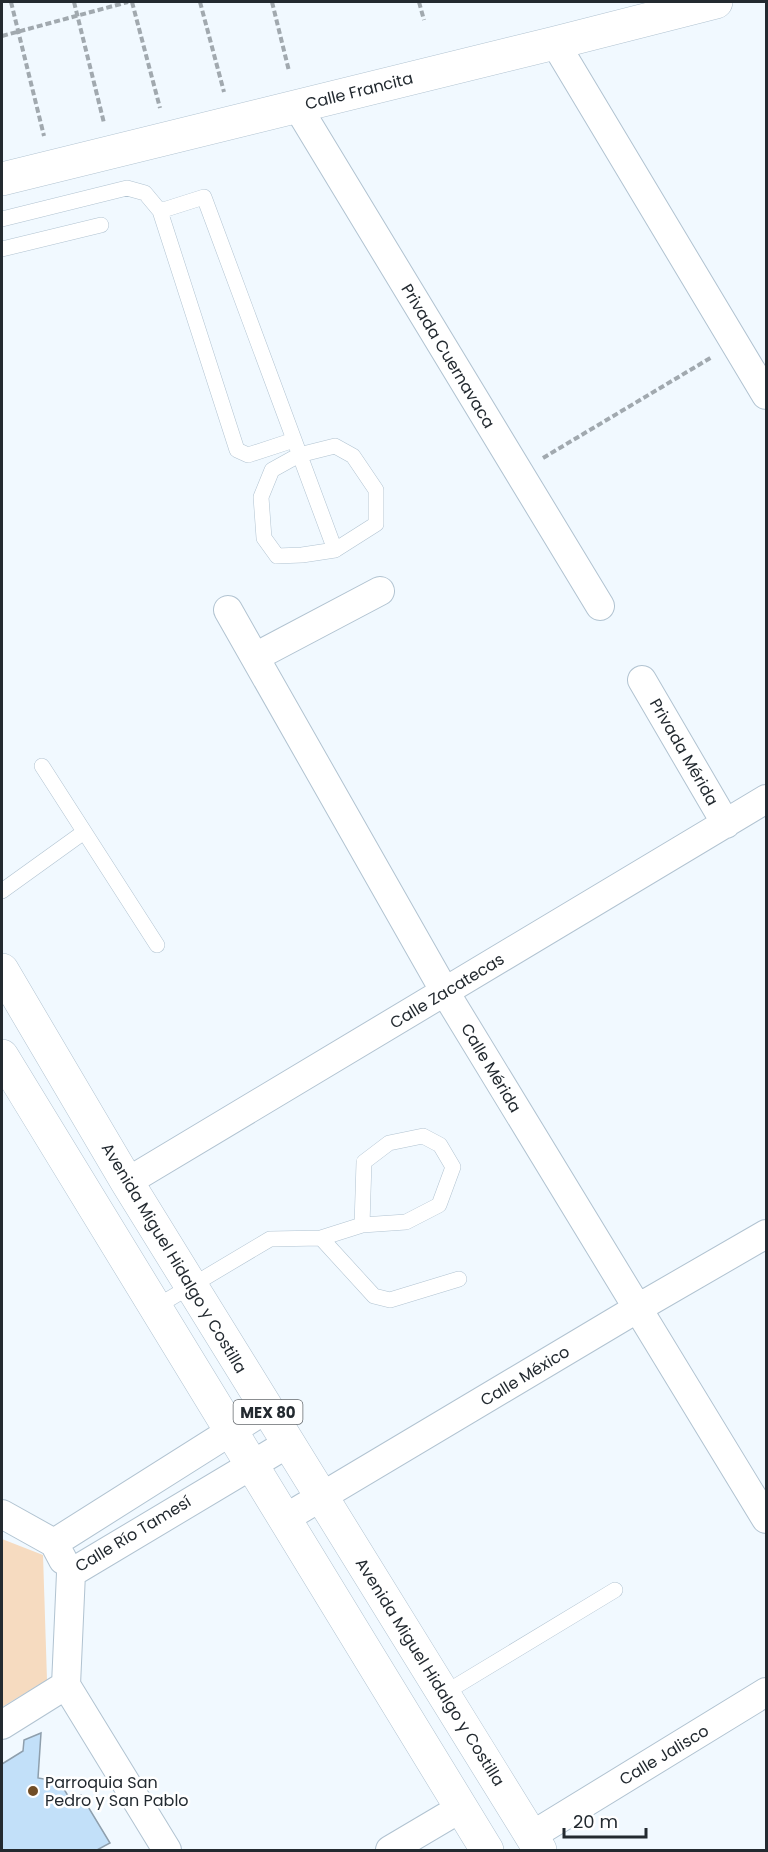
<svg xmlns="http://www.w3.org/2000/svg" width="768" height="1852" viewBox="0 0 768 1852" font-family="Poppins,sans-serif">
<rect width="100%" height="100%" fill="#f1f9ff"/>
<path fill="#f6dbc0" d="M2 1539 43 1555 47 1680 2 1707Z"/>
<path fill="#c2e0f9" stroke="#8e9fad" stroke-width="1.5" d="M41 1733 38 1778 55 1781 58 1786 61 1784 71 1801 81 1795 110 1843 97 1850H2V1764L23 1751 24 1740Z"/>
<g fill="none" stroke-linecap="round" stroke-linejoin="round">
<g stroke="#b1c3d1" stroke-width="16">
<path id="service" d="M160 211 204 197 335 550
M2 219 127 188 145 193 160 211 237 450 248 455 294 440
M2 249 101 225
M335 446 353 456 376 490V524L335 550 302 555 277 556 264 538 261 497 272 470 299 455Z
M42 766 157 945
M2 891 84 832
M321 1238 374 1296 390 1300 459 1279
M154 1308 270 1239 321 1238 362 1225 364 1162 389 1143 423 1136 440 1145 453 1167 439 1205 406 1222 362 1225
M443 1694 615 1590"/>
</g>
<g stroke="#b1c3d1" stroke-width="30">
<path id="minor" d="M555 43 766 395
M297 106 600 606
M228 610 445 992 766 1519
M255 657 380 591
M642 680 726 824
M127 1182 766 799
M2 1514 54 1543 63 1560
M284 1519 638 1308 766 1234
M54 1543 266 1409
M71 1573 66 1685 167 1850
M71 1573 287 1444
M2 1725 66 1685
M531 1836 766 1692
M390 1850 461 1808"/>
</g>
<g stroke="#b1c3d1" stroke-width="34">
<path id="secondary" d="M2 179 555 43 716 2"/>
</g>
<g stroke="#b1c3d1" stroke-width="34">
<path id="primary" d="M2 970 127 1182 540 1850
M2 1056 487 1850"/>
</g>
<path stroke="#a1a9af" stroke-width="4" stroke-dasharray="6 3" stroke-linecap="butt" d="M11 2 44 136
M74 2 104 123
M132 2 160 108
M200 2 224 92
M272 2 289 71
M419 2 424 20
M2 36 128 2
M543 458 712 357"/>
<use href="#service" stroke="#fff" stroke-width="15"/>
<use href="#minor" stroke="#fff" stroke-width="28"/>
<use href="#secondary" stroke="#fff" stroke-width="33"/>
<use href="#primary" stroke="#fff" stroke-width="33"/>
</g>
<circle fill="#704d26" stroke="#fff" stroke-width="2" cx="33" cy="1791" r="6"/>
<g text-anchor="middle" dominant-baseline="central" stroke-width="5" stroke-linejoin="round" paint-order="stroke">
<rect fill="#fff" stroke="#656a6e" stroke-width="1.5" x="233.5" y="1400" width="69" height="24" rx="4.5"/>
<g font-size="15" font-weight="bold" fill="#232a30">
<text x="268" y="1412">MEX 80</text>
</g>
<g font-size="16" fill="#232a30" stroke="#fff">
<text transform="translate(359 91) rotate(-14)">Calle Francita</text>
<text transform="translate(448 356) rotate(59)">Privada Cuernavaca</text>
<text transform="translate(684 752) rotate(60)">Privada Mérida</text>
<text transform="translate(447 991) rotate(-31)">Calle Zacatecas</text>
<text transform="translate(491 1068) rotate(59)">Calle Mérida</text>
<text transform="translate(174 1258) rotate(59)">Avenida Miguel Hidalgo y Costilla</text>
<text transform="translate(525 1376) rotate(-31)">Calle México</text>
<text transform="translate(133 1534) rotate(-31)">Calle Río Tamesí</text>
<text transform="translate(430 1672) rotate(58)">Avenida Miguel Hidalgo y Costilla</text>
<text transform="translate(664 1755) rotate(-31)">Calle Jalisco</text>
</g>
<g font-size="16" fill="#232a30" stroke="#fff" text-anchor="start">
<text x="45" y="1782">Parroquia San<tspan x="45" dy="18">Pedro y San Pablo</tspan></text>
</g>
</g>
<rect width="768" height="1852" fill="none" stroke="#232a30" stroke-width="6"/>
<path d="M564 1828v9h82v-9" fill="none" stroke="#232a30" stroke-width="3"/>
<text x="573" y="1828" font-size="18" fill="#232a30" stroke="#ffffff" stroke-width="4.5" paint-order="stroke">20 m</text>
</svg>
